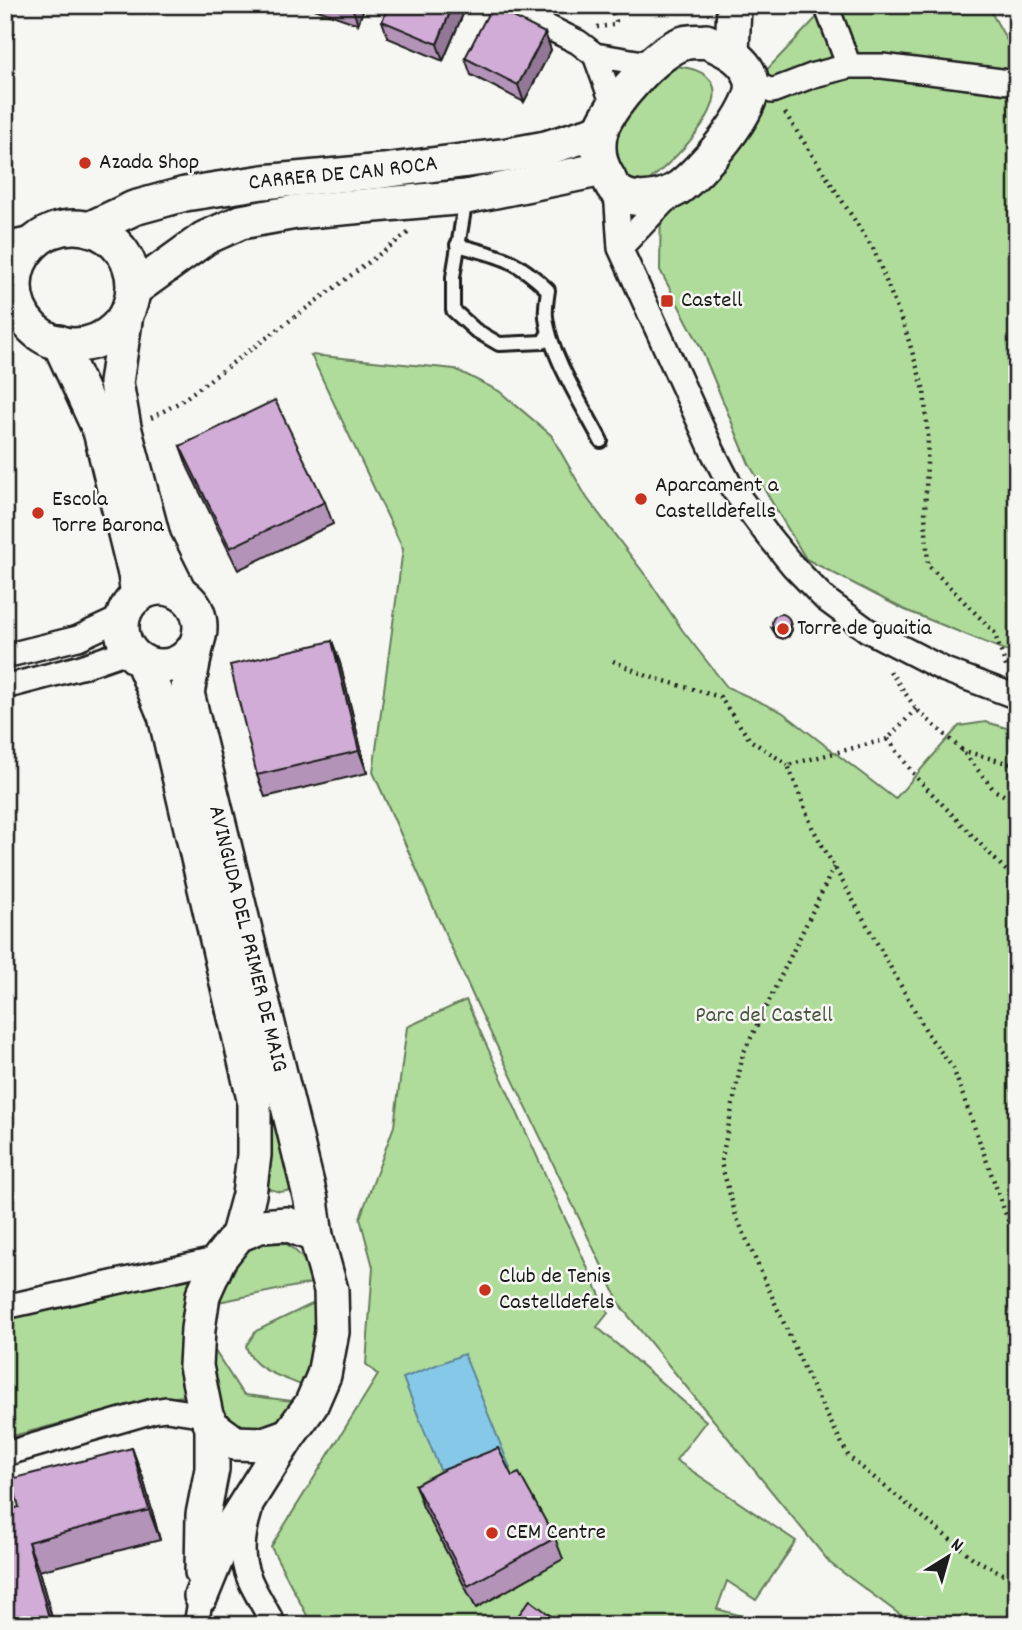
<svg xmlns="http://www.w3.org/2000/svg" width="1022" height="1630" viewBox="0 0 1022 1630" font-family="Dekko,sans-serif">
<rect width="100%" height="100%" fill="#f6f6f2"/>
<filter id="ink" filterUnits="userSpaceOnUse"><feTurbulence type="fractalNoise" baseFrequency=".0143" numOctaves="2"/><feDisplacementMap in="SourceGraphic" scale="14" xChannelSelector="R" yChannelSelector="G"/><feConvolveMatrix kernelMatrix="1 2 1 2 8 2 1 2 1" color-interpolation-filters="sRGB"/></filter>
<g filter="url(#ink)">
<path fill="#afdc9b" stroke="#667c5c" stroke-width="2" d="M836 5H987L1017 58V655L905 610 806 559 749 464 701 348 660 270 661 199 738 100 817 17Z
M677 66C689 68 703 70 711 81 730 109 667 167 647 182L625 179 615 160 611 139 620 119 664 68Z
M311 355 455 369 499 391 551 435 587 498 646 576 683 631 727 687 782 712 895 799 959 726 986 722 1017 731V1625H914L830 1563 622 1308 474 998 373 772 403 549Z
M187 728 294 1190 280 1192 266 1188Z
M466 1000 608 1313 597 1327 706 1421 676 1460 796 1541 756 1600 727 1581 717 1609 764 1622 763 1625H312L271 1547 378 1375 366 1364 373 1267 360 1218 394 1126 407 1027Z
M285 1243C301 1254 310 1263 312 1283L218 1302 244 1252 261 1244Z
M197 1278C180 1326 178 1346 184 1396L149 1400 5 1438V1320L73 1303Z
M314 1303C318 1333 313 1357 301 1385 280 1376 252 1370 246 1346L256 1331Z
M213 1348 240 1390 245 1395 293 1401C289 1410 285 1418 276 1423 258 1436 228 1429 219 1408 212 1392 210 1365 213 1348Z"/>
<path fill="#86c8e7" stroke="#5c8396" stroke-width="2" d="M464 1354 510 1468 449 1492 403 1378Z"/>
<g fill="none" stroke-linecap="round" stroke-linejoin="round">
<g stroke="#1c1c1c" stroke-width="18">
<path id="lane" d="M466 198 453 277V310L475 330 499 344 543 342 549 332
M457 245C500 256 515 258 548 290 547 298 545 308 546 317 550 355 583 406 601 441"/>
</g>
<g stroke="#1c1c1c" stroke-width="28">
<path id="street" d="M503 5 578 42 595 55 649 64
M826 5 849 66
M595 55 614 107
M752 83 772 91 814 75 849 66H882L1017 83
M616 191 620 248 713 452 730 485 766 533 793 566 825 599 867 630 945 670 1017 697
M5 245 41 237
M620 248 673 192
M5 311 23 312
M5 656 78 638 123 617
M5 687 81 667 130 650
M5 1307 219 1259
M5 1454 153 1411 166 1409 206 1415
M250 1511C233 1565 249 1578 274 1625
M196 1625 201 1596"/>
</g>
<g stroke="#1c1c1c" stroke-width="38">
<g id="secondary">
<path d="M706 41C725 49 747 59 752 82 757 109 699 174 677 189 661 199 631 204 616 190 612 188 610 180 608 177 599 163 597 146 601 130 609 105 658 50 684 43 691 41 699 42 706 41Z"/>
<path d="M732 53 734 5"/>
<circle cx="74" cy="286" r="59"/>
<path id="s1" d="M89 229 134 208 185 194 263 182 383 171 508 155 546 148 601 131"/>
<path d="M133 290 205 238 241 222 296 212 466 197 603 169"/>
<path d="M126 314 116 383 124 427 154 541 180 593"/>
<path d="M59 342 100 431 135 574 138 596"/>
<circle cx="161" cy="627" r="39"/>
<path id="s2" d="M197 643 187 693 311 1200 316 1236 331 1290 332 1332 324 1375 311 1405 289 1435 226 1535 201 1596"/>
<path d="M142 661 165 716 254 1099V1155L249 1195 238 1235"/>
<path d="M289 1435 264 1444 235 1443 212 1426 206 1415 196 1366 198 1329 203 1295 219 1259 238 1235 260 1226 287 1224 316 1236"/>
<path d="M202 1572 203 1515 212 1469V1426"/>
</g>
</g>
<path stroke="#1c1c1c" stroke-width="4.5" stroke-dasharray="2 5" stroke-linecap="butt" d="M597 27 614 25 616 21 610 5
M785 113 874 250 906 332 924 390 928 437 925 515 928 565 994 632 1007 669
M151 418 180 402 408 233
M613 661 647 676 720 697 750 740 788 765
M890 671 916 709 961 749 994 790 1017 802
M916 709 888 739 788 765 812 827 929 1036 953 1068 1017 1245
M888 739 916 777 1017 882
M961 750 1017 766
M834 867 743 1054 721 1163 736 1216 812 1386 849 1457 974 1559 1017 1581"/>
<use href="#lane" stroke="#f6f6f2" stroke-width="12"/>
<use href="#street" stroke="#f6f6f2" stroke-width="23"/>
<use href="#secondary" stroke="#f6f6f2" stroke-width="33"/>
</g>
<path fill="#b394b8" stroke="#1c1c1c" stroke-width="2" d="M303 5H365L358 24Z
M389 5H465L466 7 443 61 388 38 382 21Z
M545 33 551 50 524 102 471 75 465 58Z
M180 446 325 502 333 524 238 570 188 468Z
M789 619 792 630 789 636 783 639 777 637 771 627Z
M332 641 340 663 367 773 265 797 257 775Z
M132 1448 143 1478 160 1540 39 1571 54 1625H5L19 1507Z
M512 1476 555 1538 563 1559 476 1608 423 1507 415 1485Z"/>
<path fill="#927896" stroke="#1c1c1c" stroke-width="2" d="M353 5H365L358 24 352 7Z
M453 5H465L466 7 443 61 437 44Z
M545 33 551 50 524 102 518 85Z
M789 619 792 630 789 636 787 630Z
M332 641 340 663 367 773 359 751Z
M132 1448 143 1478 160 1540 149 1510Z
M28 1542 39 1571 54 1625H51Z"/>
<path fill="#d0acd6" stroke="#1c1c1c" stroke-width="2" d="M389 5H453L437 44 382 21Z
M492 6 545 33 518 85 465 58Z
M275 400 325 502 230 548 180 446Z
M772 623a9 9 0 1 1 18 0a9 9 0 1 1-18 0Z
M332 641 359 751 257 775 230 665Z
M132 1448 149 1510 28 1542 51 1625H5V1511L19 1507 11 1479Z
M498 1448 512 1476 519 1473 555 1538 468 1586 415 1485 441 1471Z
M530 1600 563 1625H511Z"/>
</g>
<g fill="#c8321e" stroke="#f6f6f2" stroke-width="2.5">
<circle cx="85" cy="163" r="7"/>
<rect x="660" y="294" width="14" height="14" rx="3.5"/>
<circle cx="641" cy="499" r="7"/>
<circle cx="38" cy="513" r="7"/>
<circle cx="783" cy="629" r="7"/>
<circle cx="485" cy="1290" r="7"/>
<circle cx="492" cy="1533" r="7"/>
</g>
<g text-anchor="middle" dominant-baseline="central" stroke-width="5" stroke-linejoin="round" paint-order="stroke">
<g font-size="23" fill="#1c1c1c" stroke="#f6f6f2" text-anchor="start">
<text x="99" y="163">Azada Shop</text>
<text x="681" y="301">Castell</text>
<text x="655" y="486">Aparcament a<tspan x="655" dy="26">Castelldefells</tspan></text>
<text x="52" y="500">Escola<tspan x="52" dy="26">Torre Barona</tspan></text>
<text x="797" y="629">Torre de guaitia</text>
<text x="499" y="1277">Club de Tenis<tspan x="499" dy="26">Castelldefels</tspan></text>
<text x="506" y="1533">CEM Centre</text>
</g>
<g font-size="23" fill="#1c1c1c" stroke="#f6f6f2">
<text stroke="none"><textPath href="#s1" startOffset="262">CARRER DE CAN ROCA</textPath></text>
<text stroke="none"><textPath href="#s2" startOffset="304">AVINGUDA DEL PRIMER DE MAIG</textPath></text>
</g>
<g font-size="23" fill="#485642" stroke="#f6f6f2">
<text x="764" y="1016">Parc del Castell</text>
</g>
</g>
<rect width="1022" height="1630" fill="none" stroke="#f6f6f2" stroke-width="28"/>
<rect x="14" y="14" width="994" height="1602" fill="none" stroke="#1c1c1c" stroke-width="2.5" filter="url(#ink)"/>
<g transform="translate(948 1557) rotate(37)" stroke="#f6f6f2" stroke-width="5" paint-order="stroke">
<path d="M0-5L12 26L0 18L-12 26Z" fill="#1c1c1c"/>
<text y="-10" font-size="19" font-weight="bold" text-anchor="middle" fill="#1c1c1c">N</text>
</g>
</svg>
